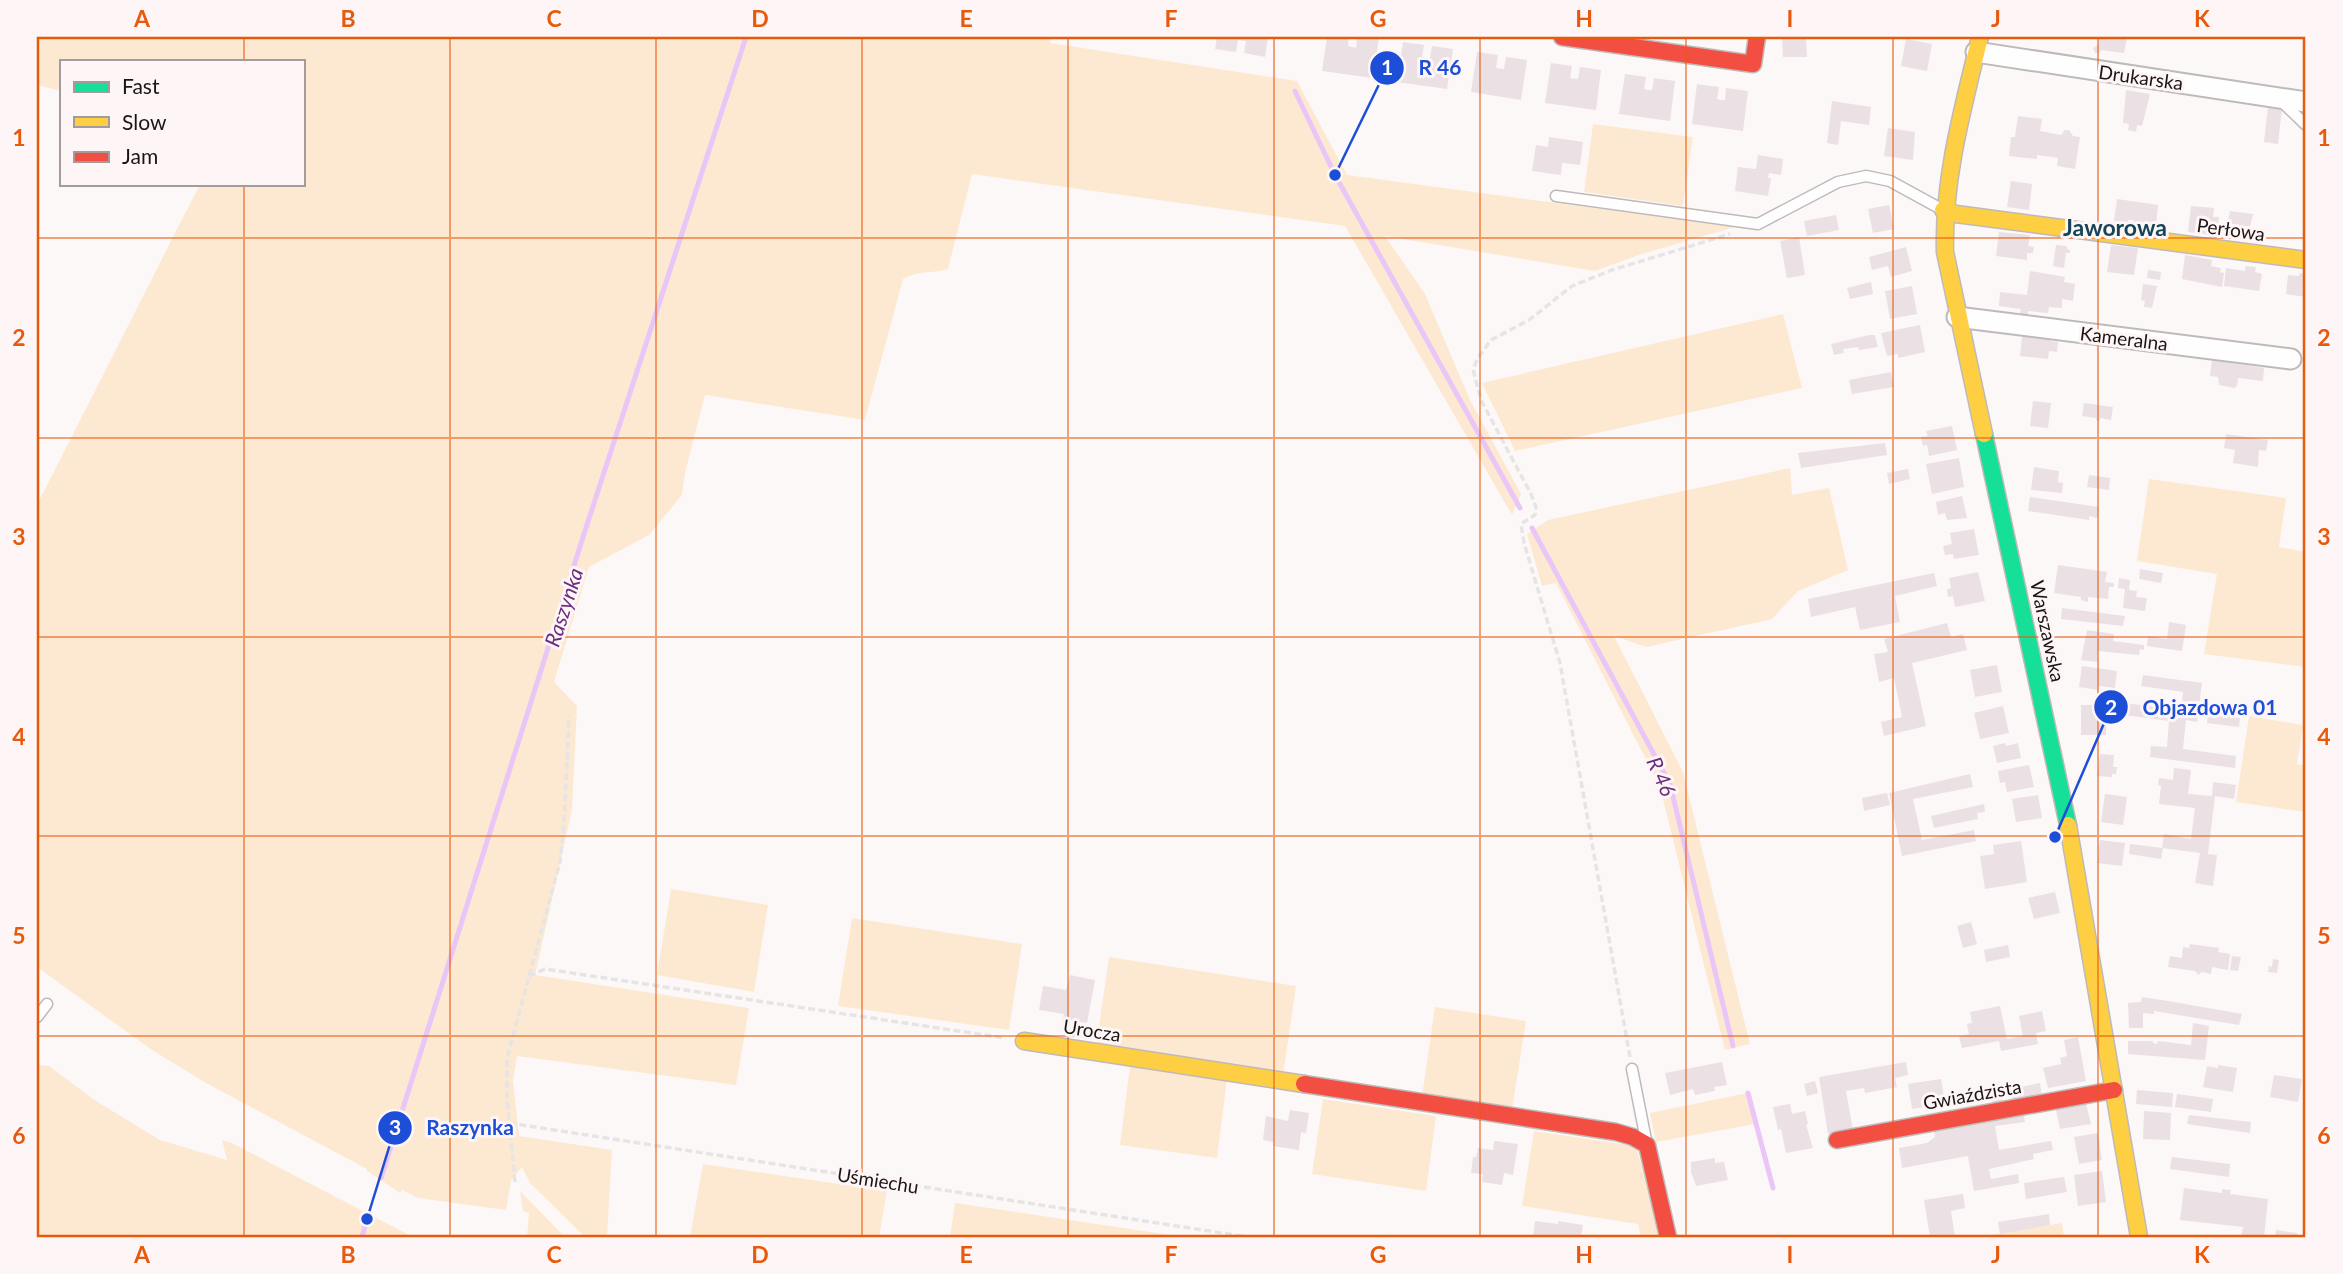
<svg xmlns="http://www.w3.org/2000/svg" width="2343" height="1274" viewBox="0 0 2343 1274" font-family="Lato,sans-serif">
<rect width="100%" height="100%" fill="#fcf8f8"/>
<path fill="#fde9d1" d="M37 37H1051L1050 43 1297 81 1347 175 1735 227 1642 254 1595 271 1385 236 1425 294 1470 400 1521 494 1512 515 1345 226 972 174 948 269C931 274 919 270 903 279L865 420 705 395 685 473 682 495 649 535 589 567 554 682 577 706 572 810 535 975 749 1008 736 1085 517 1056 513 1080 519 1136 612 1150 607 1237H585L530 1183 522 1167 511 1181 506 1210 418 1198 402 1190 400 1193 367 1171V1169L206 1083 152 1050 37 967V505L200 184H303V61H61V91L37 85Z
M1593 124 1693 137 1683 206 1584 192Z
M1783 314 1802 388 1515 451 1482 383Z
M1790 468 1792 495 1829 488 1848 570 1798 591 1772 619 1646 647 1614 636 1683 772 1750 1044 1725 1050 1660 787 1556 583 1542 586 1527 534 1548 520Z
M2149 479 2286 498 2279 547 2306 552V667L2204 654 2217 574 2137 561Z
M2249 716 2303 725 2297 764 2306 766V812L2236 802Z
M671 889 768 905 754 992 657 975Z
M852 918 1022 944 1009 1030 838 1006Z
M1109 957 1296 986 1283 1075 1096 1047Z
M1435 1007 1526 1021 1512 1110 1422 1096Z
M37 1065 49 1066 96 1101 160 1140 227 1160 222 1140 232 1143 413 1237H37Z
M1130 1066 1227 1079 1217 1158 1120 1145Z
M1747 1093 1755 1124 1656 1142 1650 1113Z
M1323 1099 1436 1116 1426 1191 1312 1174Z
M1534 1131 1629 1145 1637 1150 1663 1237H1641L1638 1224 1522 1206Z
M703 1164 887 1191 879 1237H690Z
M520 1191 565 1237H527L529 1213 523 1211Z
M955 1203 1184 1237H950Z
M2062 1223 2064 1237H1978Z"/>
<g fill="none" stroke-linecap="round" stroke-linejoin="round">
<path stroke="#eac5f7" stroke-width="5" d="M1295 91 1335 175 1520 508
M1532 528 1670 784 1733 1046
M1748 1093 1773 1188
M381 1178 583 537 746 37
M362 1237 367 1219"/>
</g>
<path fill="#ebe0e4" d="M1217 37H1268L1265 57 1244 53 1246 41 1238 40 1236 52 1215 49Z
M1327 37H1349L1348 46 1356 48 1357 37 1379 38 1373 78 1322 71Z
M1782 37H1806L1807 57H1783Z
M2099 37H2127L2124 53 2101 50 2099 53H2095L2093 48 2098 45Z
M1906 39 1932 44 1927 71 1901 66Z
M1403 42 1424 45 1422 57 1430 58 1432 46 1453 49 1447 89 1397 82Z
M1477 52 1498 55 1496 68 1504 69 1506 57 1527 60 1521 100 1471 92Z
M1551 63 1572 66 1570 78 1578 79 1580 67 1601 70 1596 110 1545 103Z
M1625 74 1646 77 1644 89 1648 90H1652L1654 78 1675 81 1670 121 1619 114Z
M1697 84 1719 87 1717 99 1721 100H1725L1726 88 1748 91 1743 131 1692 124Z
M2126 90 2150 94 2142 126 2137 125 2136 132 2128 130 2129 124 2123 123Z
M1832 101 1871 107 1869 125 1841 121 1838 145 1827 143Z
M2268 107 2282 108 2278 144 2264 142Z
M2018 116 2042 119 2040 131 2061 135 2065 130H2069L2073 136 2080 137 2075 169 2057 166 2058 158 2037 155V159L2009 156 2011 137H2015Z
M1888 128 1915 132 1913 160 1884 156Z
M1549 137 1583 142 1580 165 1562 163 1561 175 1532 171 1536 145 1548 147Z
M1758 155 1783 159 1781 175 1769 173 1768 178H1771L1768 196 1735 191 1738 167 1756 169Z
M2011 181 2032 184 2029 210 2007 207Z
M2117 199 2158 205 2156 226 2133 224 2134 220H2128L2127 223 2114 221Z
M1889 205 1894 229 1873 233 1868 209Z
M2191 206 2214 208 2213 217H2219L2218 226 2212 225 2211 235 2188 232Z
M2230 211 2253 214 2250 227 2228 223Z
M1836 215 1839 230 1807 236 1804 221Z
M1999 232 2030 235 2028 246 2034 247 2033 253H2027V260L1996 256Z
M1799 237 1805 275 1787 278 1780 241Z
M2056 245 2067 246V249L2070 250V253H2066L2064 268 2053 266Z
M2111 245 2138 248 2134 275 2107 272Z
M1906 247 1912 271 1891 277 1888 266 1872 270 1869 257Z
M2185 255 2212 260 2211 266 2221 268 2220 272 2224 273 2222 287 2182 279Z
M2246 266 2256 267 2255 272 2262 274 2259 291 2224 286 2226 268 2245 271Z
M2148 270 2161 272 2160 280 2147 278Z
M2030 271 2065 277 2064 282 2075 284 2073 301 2062 299V308L2049 307 2048 313 2028 311V315L2020 314 2021 309 1999 306 2000 292 2027 295Z
M2300 273 2306 274V297L2286 294 2288 275 2299 276Z
M1871 282 1873 294 1850 299 1847 288Z
M2143 284 2157 286 2152 308 2144 307 2145 301 2141 300Z
M1912 286 1917 314 1890 319 1885 291Z
M1920 325 1925 352 1898 358V354L1887 356 1881 333Z
M2023 328 2051 332 2050 341 2058 342 2057 352 2049 351 2048 359 2020 356Z
M1869 335H1875L1878 347 1859 350 1858 347 1843 349 1844 353 1834 355 1831 344Z
M2212 360 2264 368 2263 381 2238 378 2237 386 2234 388 2219 385 2218 377 2210 376Z
M1891 372 1894 387 1852 394 1849 380Z
M2033 401 2051 403 2048 428 2030 426Z
M2084 403 2113 407 2111 420 2100 418V421L2096 420V418L2082 416Z
M1952 426 1957 450 1929 456 1927 445 1923 446 1921 437 1928 436 1926 431Z
M2226 434 2268 440 2266 451 2259 450 2258 467 2233 463 2235 450 2224 448Z
M1885 443 1887 455 1801 468 1798 453Z
M1959 458 1964 487 1932 494 1926 464Z
M2034 467 2059 471 2058 482 2063 483 2062 493 2031 490Z
M1908 469 1910 479 1889 484 1887 473Z
M2089 475 2110 478 2109 490 2087 487Z
M1962 496 1967 518 1947 520 1945 513 1938 515 1936 502Z
M2030 497 2099 507 2098 518 2089 516V520L2028 511Z
M1974 529 1979 555 1954 559 1953 554 1945 555 1943 546 1952 544 1950 533Z
M2058 565 2107 572 2105 582 2114 583V587H2109L2108 599 2088 597V602L2081 600V597L2054 593Z
M2140 569 2163 573 2161 583 2139 579Z
M1978 572 1985 601 1955 607 1953 596 1948 597 1947 589 1951 588 1949 578Z
M1934 573 1937 586 1895 596 1900 622 1860 630 1855 607 1811 617 1808 599Z
M2119 578 2130 580 2129 590 2137 591 2136 597 2147 598 2145 611 2123 608 2125 589 2118 588Z
M2062 608 2125 616 2123 626 2061 619Z
M2169 622 2186 625 2182 651 2147 646 2148 636 2167 639Z
M1947 623 1951 637 1963 634 1967 650 1912 663 1926 726 1884 736 1881 722 1902 717 1894 678 1879 682 1874 654 1888 652 1884 639Z
M2087 630 2114 634 2113 641 2144 645V650L2140 649 2139 655 2098 651 2097 662 2081 660Z
M1997 665 2002 692 1975 697 1970 670Z
M2082 666 2117 671 2115 688 2099 686 2098 690 2079 687Z
M2143 675 2202 683 2197 722 2186 720 2183 749 2236 756 2235 768 2150 757 2151 746 2167 747 2169 721 2110 713 2111 724 2106 725V735H2081V705H2105V712H2108L2109 701 2181 710 2183 692 2141 686Z
M2003 706 2009 733 1980 739 1974 713Z
M2208 714 2240 718 2239 727 2207 723Z
M2005 743 2006 746 2018 743 2021 758 1997 763 1993 746Z
M2100 754 2114 755 2113 767H2117L2116 774H2112V777L2097 776Z
M2029 765 2034 787 2007 792 2005 782 2000 783 1998 771Z
M2174 768 2191 770 2188 794 2212 796 2213 782 2236 785 2234 799 2215 796 2208 854 2217 855 2213 886 2195 883 2200 853 2162 848 2164 834 2191 839 2195 808 2159 804 2161 786 2158 785 2159 778 2173 780Z
M1970 774 1973 787 1913 799 1922 840 1974 830 1976 841 1902 856 1889 793Z
M1887 793 1890 805 1864 811 1862 798Z
M2105 794 2127 797 2123 825 2101 822Z
M2038 795 2042 818 2016 822 2012 799Z
M1984 804 1985 812 1977 813 1978 819 1934 828 1931 816Z
M2100 840 2125 843 2122 866 2097 863Z
M2021 841 2027 882 1985 889 1980 856 1994 854 1993 845Z
M2130 844 2163 848 2161 859 2129 854Z
M2055 892 2060 913 2034 919 2028 898Z
M1971 922 1977 944 1963 948 1957 926Z
M2190 944 2219 948 2218 952 2230 954 2228 970 2212 967 2211 974 2202 972 2198 975 2195 971 2168 967 2170 956 2182 958 2183 947 2189 948Z
M2008 945 2010 957 1986 962 1984 950Z
M2232 956 2241 957 2238 971 2230 970Z
M2273 959 2279 960 2277 973 2268 972 2269 966 2272 967Z
M1070 975 1095 980 1087 1023 1063 1019 1064 1014 1039 1010 1043 986 1066 990Z
M2142 997 2168 1001 2242 1014 2239 1025 2154 1011V1014L2143 1013V1028H2129L2128 1003 2141 1002Z
M2000 1006 2007 1039 2023 1036 2019 1016 2042 1011 2046 1031 2036 1033 2038 1044 2001 1051 1999 1041 1962 1048 1959 1036 1969 1034 1967 1024 1972 1023 1970 1012Z
M2193 1023 2209 1026 2205 1060 2128 1054V1041H2153V1043L2157 1044 2158 1041 2191 1045Z
M2078 1037 2086 1081 2048 1088 2043 1068 2061 1064 2060 1058 2067 1056 2064 1040Z
M1722 1062 1727 1085 1714 1087 1715 1091 1695 1095 1693 1089 1670 1095 1665 1073Z
M1906 1062 1908 1075 1895 1078 1897 1087 1865 1093 1864 1088 1846 1091 1853 1130 1828 1134 1819 1077Z
M2218 1065 2237 1068 2233 1092 2203 1087 2207 1066 2218 1068Z
M2274 1075 2302 1079 2298 1102 2270 1097Z
M1941 1079 1945 1104 1912 1109 1908 1084Z
M1815 1081 1818 1093 1807 1096 1804 1084Z
M2040 1083 2042 1097 2013 1102 2010 1089Z
M1999 1084 2003 1103 1993 1105 1989 1086Z
M2137 1090 2173 1093 2172 1107 2136 1104Z
M2177 1094 2213 1099 2211 1112 2175 1107Z
M2085 1100 2091 1124 2060 1129 2055 1106Z
M1790 1104 1792 1114 1805 1111 1808 1124 1806 1125 1813 1148 1786 1153 1781 1129 1778 1130 1773 1107Z
M1290 1110 1309 1113 1306 1133 1301 1132 1299 1150 1273 1146V1142L1263 1140 1266 1116 1288 1121Z
M2023 1110 2025 1122 1995 1126 1999 1150 2051 1141 2053 1150 2033 1154 2034 1159 1989 1169 1991 1179 2018 1174 2019 1183 1974 1191 1968 1156 1902 1168 1899 1148 1927 1143 1935 1137 1933 1126Z
M2144 1111 2171 1113 2170 1140 2143 1139Z
M2189 1115 2251 1122 2250 1133 2187 1124Z
M2098 1133 2102 1160 2079 1164 2074 1137Z
M1494 1141 1518 1144 1513 1175 1504 1173 1502 1185 1482 1182 1483 1174 1471 1173 1473 1157H1476L1478 1148 1493 1150Z
M2172 1157 2230 1164 2229 1177 2170 1169Z
M1715 1158V1163L1724 1162 1728 1180 1696 1186 1691 1172V1162Z
M2102 1171 2106 1202 2078 1206 2074 1175Z
M2064 1177 2067 1192 2026 1199 2024 1183Z
M2184 1188 2222 1193V1189L2231 1190 2230 1194 2268 1199 2264 1237H2241L2243 1227 2180 1220Z
M1963 1194 1965 1208 1951 1211 1955 1237H1930L1924 1200Z
M2049 1214 2050 1225 2000 1234 1998 1222Z
M1535 1221 1558 1224V1221L1583 1225 1581 1237H1533Z
M2276 1230 2297 1233V1237H2275Z"/>
<g fill="none" stroke-linecap="round" stroke-linejoin="round">
<g stroke="#bfbaba" stroke-width="13">
<path id="lane" d="M2281 101 2306 125
M1556 196 1758 224 1838 182 1866 176 1890 181 1943 210
M37 1017 47 1004
M1632 1069 1646 1140"/>
</g>
<g stroke="#bfbaba" stroke-width="23">
<path id="street" d="M1976 52 2306 102
M1957 317 2291 359"/>
</g>
<g stroke="#bfbaba" stroke-width="19">
<path id="fast" d="M1984 434 2068 825"/>
</g>
<g stroke="#bfbaba" stroke-width="19">
<path id="slow" d="M1980 37C1963 108 1943 178 1945 252L1984 434
M1943 210 1956 214 2306 260
M2068 825 2139 1237
M1024 1041 1304 1084"/>
</g>
<g stroke="#bfbaba" stroke-width="19">
<path id="jam" d="M1562 37 1753 64 1757 37
M1304 1084 1616 1132 1633 1137 1647 1145 1668 1237
M1837 1140 2114 1090"/>
</g>
<path stroke="#e6e4e4" stroke-width="3.5" stroke-dasharray="7 3.5" stroke-linecap="butt" d="M529 976 545 969 1005 1038
M1630 1057 1560 663 1524 543 1521 524 1535 515 1536 507 1531 494 1482 402 1477 385 1473 369 1478 358 1491 340 1529 320 1572 286 1612 270 1730 234
M509 1123 1248 1237
M515 1182 507 1100V1058L560 862 564 824 569 716"/>
<use href="#lane" stroke="#fffefe" stroke-width="10"/>
<use href="#street" stroke="#fffefe" stroke-width="19"/>
<use href="#fast" stroke="#16e098" stroke-width="16"/>
<use href="#slow" stroke="#ffcf43" stroke-width="16"/>
<use href="#jam" stroke="#f24e42" stroke-width="16"/>
</g>
<path fill="none" stroke="#e8590c" stroke-width="2" stroke-opacity="0.55" d="M244 37V61M450 37V1237M656 37V1237M862 37V1237M1068 37V1237M1274 37V1237M1480 37V1237M1686 37V1237M1893 37V1237M2098 37V1237M244 184V1237M37 238H2306M37 438H2306M37 637H2306M37 836H2306M37 1036H2306"/>
<g text-anchor="middle" dominant-baseline="central" stroke-width="6" stroke-linejoin="round" paint-order="stroke">
<g font-size="19" fill="#1c1515" stroke="#fef6f6">
<text transform="translate(2141 77) rotate(8)">Drukarska</text>
<text transform="translate(2231 229) rotate(8)">Perłowa</text>
<text transform="translate(2124 338) rotate(7)">Kameralna</text>
<text transform="translate(2048 631) rotate(78)">Warszawska</text>
<text transform="translate(1092 1030) rotate(9)">Urocza</text>
<text transform="translate(1972 1094) rotate(-10)">Gwiaździsta</text>
<text transform="translate(878 1180) rotate(9)">Uśmiechu</text>
</g>
<g font-size="21" font-style="italic" fill="#6a2c7f" stroke="#fef6f6">
<text transform="translate(563 607) rotate(-72)">Raszynka</text>
<text transform="translate(1662 776) rotate(66)">R 46</text>
</g>
<g font-size="23" font-weight="bold" fill="#134457" stroke="#fef6f6">
<text x="2115" y="227">Jaworowa</text>
</g>
</g>
<path fill="none" stroke="#1d4ed8" stroke-width="2.5" d="M1335 175L1387 68M2055 837L2111 707M367 1219L395 1128"/>
<g fill="#1d4ed8" stroke="#fef6f6" stroke-width="2.5">
<circle cx="1335" cy="175" r="7"/>
<circle cx="2055" cy="837" r="7"/>
<circle cx="367" cy="1219" r="7"/>
<circle cx="1387" cy="68" r="18"/>
<circle cx="2111" cy="707" r="18"/>
<circle cx="395" cy="1128" r="18"/>
</g>
<g font-size="21" text-anchor="middle" font-weight="bold" fill="#fff">
<text x="1387" y="75">1</text>
<text x="2111" y="715">2</text>
<text x="395" y="1135">3</text>
</g>
<g font-size="21" text-anchor="middle" font-weight="bold" fill="#1d4ed8" stroke="#fef6f6" stroke-width="6" stroke-linejoin="round" paint-order="stroke">
<text x="1440" y="75">R 46</text>
<text x="2210" y="715">Objazdowa 01</text>
<text x="470" y="1135">Raszynka</text>
</g>
<rect width="2343" height="1274" fill="none" stroke="#fef6f6" stroke-width="77"/>
<rect x="60" y="60" width="245" height="126" fill="#fef6f6" stroke="#a49c9c" stroke-width="2"/>
<rect x="74" y="82" width="35" height="10" fill="#16e098" stroke="#a49c9c" stroke-width="2"/>
<text x="122" y="94" font-size="21" fill="#1c1515">Fast</text>
<rect x="74" y="117" width="35" height="10" fill="#ffcf43" stroke="#a49c9c" stroke-width="2"/>
<text x="122" y="130" font-size="21" fill="#1c1515">Slow</text>
<rect x="74" y="152" width="35" height="10" fill="#f24e42" stroke="#a49c9c" stroke-width="2"/>
<text x="122" y="164" font-size="21" fill="#1c1515">Jam</text>
<rect x="38" y="38" width="2266" height="1198" fill="none" stroke="#e8590c" stroke-width="2.5"/>
<g font-size="23" text-anchor="middle" font-weight="bold" fill="#e8590c">
<text x="142" y="27">A</text>
<text x="348" y="27">B</text>
<text x="554" y="27">C</text>
<text x="760" y="27">D</text>
<text x="966" y="27">E</text>
<text x="1171" y="27">F</text>
<text x="1378" y="27">G</text>
<text x="1584" y="27">H</text>
<text x="1790" y="27">I</text>
<text x="1996" y="27">J</text>
<text x="2202" y="27">K</text>
<text x="19" y="146">1</text>
<text x="2324" y="146">1</text>
<text x="19" y="346">2</text>
<text x="2324" y="346">2</text>
<text x="19" y="545">3</text>
<text x="2324" y="545">3</text>
<text x="19" y="745">4</text>
<text x="2324" y="745">4</text>
<text x="19" y="944">5</text>
<text x="2324" y="944">5</text>
<text x="19" y="1144">6</text>
<text x="2324" y="1144">6</text>
<text x="142" y="1263">A</text>
<text x="348" y="1263">B</text>
<text x="554" y="1263">C</text>
<text x="760" y="1263">D</text>
<text x="966" y="1263">E</text>
<text x="1171" y="1263">F</text>
<text x="1378" y="1263">G</text>
<text x="1584" y="1263">H</text>
<text x="1790" y="1263">I</text>
<text x="1996" y="1263">J</text>
<text x="2202" y="1263">K</text>
</g>
</svg>
